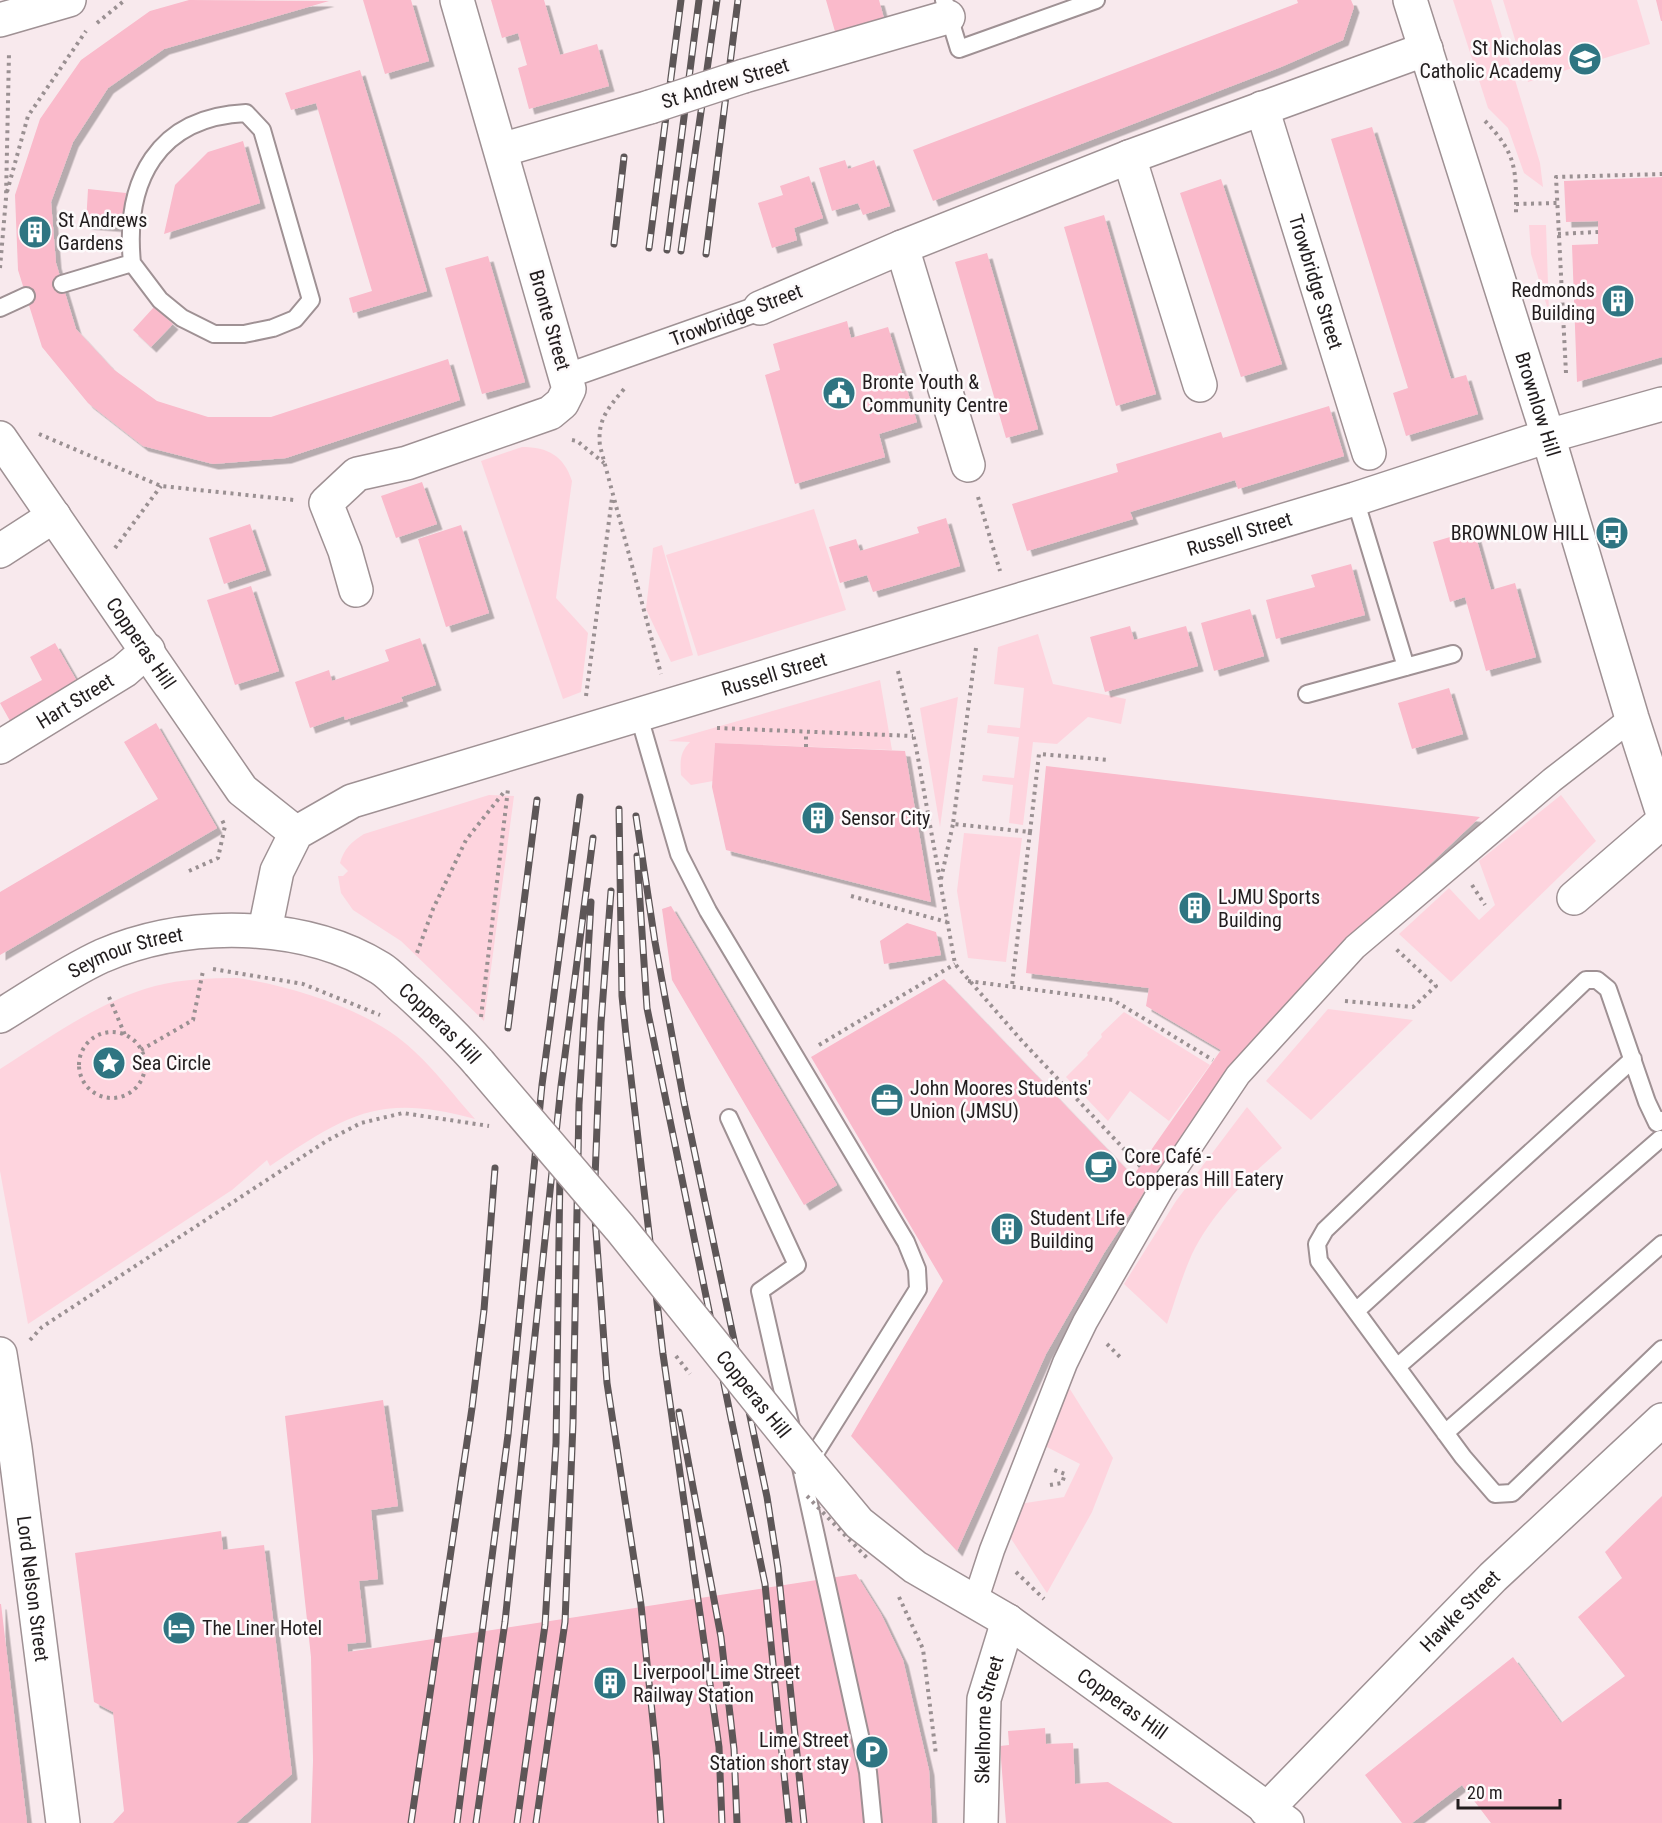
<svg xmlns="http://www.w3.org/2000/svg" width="1662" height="1823" viewBox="0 0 1662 1823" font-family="'Roboto Condensed',sans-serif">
<defs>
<filter id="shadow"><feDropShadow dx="5.5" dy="5.5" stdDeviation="0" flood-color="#0004"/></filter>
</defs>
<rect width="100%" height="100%" fill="#f8e9ed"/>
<path fill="#fed4de" d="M1453 0H1491L1540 163 1543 187 1524 173 1508 128 1488 108Z
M1503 0H1637L1650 44 1528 82Z
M1529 225H1546L1549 313 1531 254Z
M522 447C548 447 564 456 572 481L556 598 588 633 581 692 563 699 481 461Z
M814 509 846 610 698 656 666 555Z
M662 545 693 655 671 662 646 609 653 548Z
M1038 634 1053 684 1126 699 1121 724 1088 717 1057 744 1033 742 1023 825 1009 823 1013 785 982 781 983 775 1014 778 1019 737 987 733 988 725 1020 728 1024 688 994 684 998 647Z
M880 680 892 750 715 743 713 781 691 785 681 775C680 761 680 752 690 742L668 741Z
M958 697 940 827 920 708Z
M489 795 514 796 484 1021 401 941 353 910 341 893 338 876H343L348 871 340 863C344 849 351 842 364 834Z
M1561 795 1596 841 1451 982 1399 934 1449 888 1479 920 1495 905 1479 861Z
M964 833 1022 838 1006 962 968 958 957 891Z
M238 978C294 987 372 1010 414 1051 436 1071 455 1097 475 1119 379 1093 348 1114 270 1166L267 1160 232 1190 28 1324 0 1171V1069C48 1039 99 1001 155 986 182 979 210 978 238 978Z
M1328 1009 1413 1020 1311 1120 1266 1081Z
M1124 1012 1210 1065 1169 1121 1130 1091 1108 1121 1066 1077 1088 1055 1087 1053 1102 1037 1101 1034Z
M1247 1107 1282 1148C1247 1178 1213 1212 1192 1254 1182 1276 1175 1301 1167 1324L1124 1284 1176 1201Z
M1068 1386 1113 1458 1092 1512 1047 1593 1004 1528 1013 1505 1064 1497 1080 1464 1039 1443Z"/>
<path fill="#fabacb" filter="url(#shadow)" d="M189 0 329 1 164 49 108 88 73 142 51 202 56 263 76 329 113 369 157 401 208 417H271L448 359 460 400 286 458 213 464 143 446 88 403 42 347 18 270 15 195 40 119 81 60 150 11Z
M363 0H411L429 61 385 74Z
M491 0H544L560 55 597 44 609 86 529 109 518 68 527 65 518 33 502 38Z
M826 0H879L885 22 836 35Z
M1297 0H1351L1354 7 1343 40 1281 67 933 201 913 150 1298 3Z
M1656 0H1662V21H1661Z
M360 70 427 291 353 313 349 298 372 291 316 103 291 110 285 93Z
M1372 127 1451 379 1466 375 1478 414 1406 436 1393 393 1408 388 1331 139Z
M243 141 260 203 164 234 175 185 208 152Z
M845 160 848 169 874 160 890 206 863 215 858 203 832 211 819 168Z
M809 176 823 218 794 228 797 240 772 248 758 203 783 195 780 186Z
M1662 177V357L1577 382 1572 245 1598 244V221L1566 222 1564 181Z
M1221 179 1282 364 1241 377 1180 193Z
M88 189 126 193 123 227 86 224Z
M1104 215 1156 394 1116 406 1064 227Z
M987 253 1038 429 1006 438 955 262Z
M488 256 525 382 482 394 445 268Z
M154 307 173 324 151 347 133 330Z
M847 321 851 338 888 327 917 422 879 434 885 457 795 484 765 375 780 370 773 344Z
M1329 406 1344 456 1238 489 1235 480 1130 512 1133 519 1027 551 1012 504 1118 472 1116 464 1221 432 1223 438Z
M422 482 437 524 396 538 381 496Z
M946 518 960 566 873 592 867 575 840 583 829 547 856 539 860 551 919 533 917 527Z
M250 524 266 570 224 584 209 538Z
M461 525 489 613 446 627 418 539Z
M1474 530 1491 590 1515 583 1536 657 1486 671 1465 597 1450 602 1433 542Z
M1351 564 1365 615 1276 639 1266 600 1315 587 1311 575Z
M251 586 279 671 235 685 207 600Z
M1250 609 1264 656 1214 671 1201 623Z
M1130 626 1134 640 1186 626 1198 666 1105 692 1090 637Z
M420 638 436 685 401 697 403 701 345 720 344 716 310 728 295 682 329 670 332 681 389 661 385 650Z
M55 643 82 690 14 728 0 703 42 680 30 657Z
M1449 688 1463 734 1412 749 1398 703Z
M156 723 217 828 0 955V892L158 799 124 742Z
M715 743 905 751 931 902 726 850 712 787Z
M1046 766 1480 817 1336 953 1223 1083 1160 1168 1104 1253 1046 1354 957 1551 851 1436 943 1281 811 1057 944 979 1133 1176 1221 1050 1146 1006 1149 988 1026 973Z
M671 906 837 1185 804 1205 672 980 662 909Z
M907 923 936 932 941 955 884 964 880 941Z
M383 1400 398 1506 371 1510 378 1579 359 1581 366 1642 347 1644 348 1652 856 1574 881 1614 903 1660 929 1770 932 1823H311L313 1761 311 1657 285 1416Z
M1662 1496V1823H1491L1462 1785 1412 1823H1402L1365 1775 1513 1657 1561 1723 1625 1676 1578 1617 1622 1578 1605 1552Z
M221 1531 223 1550 264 1545 292 1774 236 1823H113L124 1811 113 1712 94 1702 75 1553Z
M0 1604H1L27 1823H0Z
M1045 1728 1046 1744 1073 1743 1075 1784 1108 1782 1173 1823H1006L1000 1746 1009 1745 1008 1731Z"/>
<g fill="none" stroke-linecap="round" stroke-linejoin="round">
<g stroke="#9f9194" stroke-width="20">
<path id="service" d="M944 0 959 49 1096 0
M62 284 132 263C124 181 157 117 246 113L262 130 311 300 295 319 273 328 244 334H214L182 318 160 300 132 263
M0 308 26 296
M1355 499 1406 667
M1307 694 1453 654
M638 713 679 854 708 911 906 1242 917 1269 918 1289 809 1463
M729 1118 797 1265 760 1291 792 1432
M1662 1120 1657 1123 1647 1102 1608 989 1597 980H1586L1325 1230 1317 1244 1319 1261 1463 1457 1495 1494 1512 1493 1662 1349
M1356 1311 1633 1059
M1397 1367 1660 1139
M1445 1433 1662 1244
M800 1463 868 1772 873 1823"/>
</g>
<g stroke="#9f9194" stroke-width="27">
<path id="pedestrian" d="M567 376 760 308
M975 1602 992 1550 1065 1363 1085 1322 1162 1188 1238 1075 1355 947 1552 780 1632 718"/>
</g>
<g stroke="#9f9194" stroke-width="36">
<g id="minor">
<path d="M0 20 69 0"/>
<path d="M744 76 948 17"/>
<path id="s1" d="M1262 108 1369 453"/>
<path d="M501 150 650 107"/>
<path d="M1129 157 1200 385"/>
<path d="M902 247 968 465"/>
<path d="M760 308 902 247 1129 157 1426 49"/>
<path d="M0 551 54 516"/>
<path d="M356 590 345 551 326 503 357 474 407 463 550 413 562 403 569 389 457 0"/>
<path id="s2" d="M0 747 124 671 148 650"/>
<path d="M1574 898 1662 822"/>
<path id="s3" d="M0 1354 15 1448 63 1823"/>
<path id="s4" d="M1266 1810 1493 1577 1662 1420"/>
</g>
</g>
<g stroke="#9f9194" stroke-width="36">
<g id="tertiary">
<path id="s5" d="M1410 0 1548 436 1632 718 1662 811"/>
<path id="s6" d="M0 438 242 790 296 833"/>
<path id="s7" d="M265 930 277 871 296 833 352 801 1355 499 1548 436 1662 404"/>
<path id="s8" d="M0 1016C33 996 67 972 102 956 186 920 302 920 380 968 390 974 399 985 408 992 433 1015 457 1038 479 1063"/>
<path id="s9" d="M809 1463 859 1523 915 1567 1008 1621 1287 1823"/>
<path id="s10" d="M981 1823 984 1699 1008 1621"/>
</g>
</g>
<path stroke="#9a9092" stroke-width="4" stroke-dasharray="3 4.5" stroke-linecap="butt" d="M97 23 125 0
M1485 121C1518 155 1516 171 1516 217
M7 192 28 116 86 31
M1516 204 1557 203
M1558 234 1598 232
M0 268 6 198 9 53
M1566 373 1556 177 1662 174
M624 389C608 408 597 420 600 446L661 674
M39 434 161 486 294 500
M572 440 577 441 604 463
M978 497 1000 571
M115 548 161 486
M976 648 953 824 1030 832 1012 985
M898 671 916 747 955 964 1022 1041 1141 1167
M586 696 612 498
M717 728 913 736
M806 747V732
M1030 832 1039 754 1110 760
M189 871 218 858 225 826 222 820
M941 879 953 824
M1472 885 1485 905
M851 896 947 922
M417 953 433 909 466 840 504 792
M213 969 303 984 380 1015
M968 981 1113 1000 1213 1060
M109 997 125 1035
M1345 1001 1413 1007 1436 986 1396 949
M481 1017 508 789
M79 1065a33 33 0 1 1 66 0a33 33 0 1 1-66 0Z
M819 1045 955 964
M141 1050 193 1020 203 971
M30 1340 42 1327 328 1140 361 1123 403 1113 489 1126
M1107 1344 1122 1359
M1050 1485 1062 1483 1065 1474 1054 1470
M1016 1572 1044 1599
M899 1597 923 1649 936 1755"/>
<use href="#service" stroke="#fff" stroke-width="16"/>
<use href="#pedestrian" stroke="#fff" stroke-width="24"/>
<use href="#minor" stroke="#fff" stroke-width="33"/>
<use href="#tertiary" stroke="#fff" stroke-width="33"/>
<g stroke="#5d5657" stroke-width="7">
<path id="rail" d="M614 244 624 157
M649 248 681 0
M667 250 699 0
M681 251 717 0
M706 254 738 0
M619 809 622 996 626 1035 663 1354 719 1747 722 1823
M636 816 655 942 684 1102 767 1497 778 1568 804 1823
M637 856 647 1008 765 1584 789 1823
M611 891 601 1023 594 1204 607 1383 641 1605 657 1760 661 1823
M508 1028 537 800
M679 1412 721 1637 734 1749 737 1823
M411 1823 472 1408 484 1310 495 1168
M457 1823 508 1435 542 1085 580 797
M476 1823 505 1622 561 1086 593 838
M517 1823 545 1625 556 1443 560 1171
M536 1823 565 1622 573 1423 579 1105 591 902"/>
</g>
<use href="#rail" stroke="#fdfafb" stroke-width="4.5" stroke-dasharray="14" stroke-linecap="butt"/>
<g stroke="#9f9194" stroke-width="36" stroke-linecap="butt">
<path id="minor-bridge" d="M650 107 744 76"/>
</g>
<g stroke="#9f9194" stroke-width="36" stroke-linecap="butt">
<g id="tertiary-bridge">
<path id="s11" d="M479 1063 620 1228 809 1463"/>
</g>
</g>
<path stroke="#9a9092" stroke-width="4" stroke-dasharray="3 4.5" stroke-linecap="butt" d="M676 1356 690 1374
M807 1496 869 1560"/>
<use href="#minor-bridge" stroke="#fff" stroke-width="33"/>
<use href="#tertiary-bridge" stroke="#fff" stroke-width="33"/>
</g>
<defs>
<g id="school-disc" transform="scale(1.725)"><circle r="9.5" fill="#2f7582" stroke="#fdfafb"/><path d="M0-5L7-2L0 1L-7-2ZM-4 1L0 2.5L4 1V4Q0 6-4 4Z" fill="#fff"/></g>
<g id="building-disc" transform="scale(1.725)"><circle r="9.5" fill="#2f7582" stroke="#fdfafb"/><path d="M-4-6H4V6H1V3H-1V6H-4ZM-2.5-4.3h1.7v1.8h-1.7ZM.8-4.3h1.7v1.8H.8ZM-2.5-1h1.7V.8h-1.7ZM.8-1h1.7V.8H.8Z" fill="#fff"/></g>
<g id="civic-disc" transform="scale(1.725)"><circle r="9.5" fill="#2f7582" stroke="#fdfafb"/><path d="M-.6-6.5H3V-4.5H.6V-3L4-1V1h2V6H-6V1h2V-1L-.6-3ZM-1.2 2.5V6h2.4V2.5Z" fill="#fff"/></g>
<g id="bus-disc" transform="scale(1.725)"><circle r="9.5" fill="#2f7582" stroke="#fdfafb"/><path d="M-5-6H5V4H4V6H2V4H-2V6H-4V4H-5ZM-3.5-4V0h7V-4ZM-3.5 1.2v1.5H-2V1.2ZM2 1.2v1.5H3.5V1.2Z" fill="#fff"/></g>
<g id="sight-disc" transform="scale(1.725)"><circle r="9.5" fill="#2f7582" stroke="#fdfafb"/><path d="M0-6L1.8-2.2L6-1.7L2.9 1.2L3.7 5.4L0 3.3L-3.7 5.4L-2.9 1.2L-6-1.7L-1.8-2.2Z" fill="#fff"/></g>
<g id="office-disc" transform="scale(1.725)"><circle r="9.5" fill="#2f7582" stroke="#fdfafb"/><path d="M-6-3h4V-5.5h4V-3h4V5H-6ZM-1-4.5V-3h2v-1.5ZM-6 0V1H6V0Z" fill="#fff"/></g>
<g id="cafe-disc" transform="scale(1.725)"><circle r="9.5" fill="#2f7582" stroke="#fdfafb"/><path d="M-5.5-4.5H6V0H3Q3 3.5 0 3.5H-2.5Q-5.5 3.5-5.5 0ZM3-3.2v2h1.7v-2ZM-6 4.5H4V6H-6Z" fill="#fff"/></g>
<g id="hotel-disc" transform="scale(1.725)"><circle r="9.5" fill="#2f7582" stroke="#fdfafb"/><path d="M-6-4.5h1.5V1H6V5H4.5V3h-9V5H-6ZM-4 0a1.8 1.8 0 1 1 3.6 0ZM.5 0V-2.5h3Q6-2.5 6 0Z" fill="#fff"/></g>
<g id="parking-disc" transform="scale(1.725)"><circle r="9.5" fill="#2f7582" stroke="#fdfafb"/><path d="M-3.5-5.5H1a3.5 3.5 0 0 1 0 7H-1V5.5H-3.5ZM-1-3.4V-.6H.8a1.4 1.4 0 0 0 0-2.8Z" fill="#fff"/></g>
</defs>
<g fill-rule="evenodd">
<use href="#school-disc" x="1585" y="59"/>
<use href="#building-disc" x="35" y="232"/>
<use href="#building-disc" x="1618" y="301"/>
<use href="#civic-disc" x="839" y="393"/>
<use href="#bus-disc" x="1612" y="533"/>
<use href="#building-disc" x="818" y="818"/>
<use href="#building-disc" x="1195" y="908"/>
<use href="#sight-disc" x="109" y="1063"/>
<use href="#office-disc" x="887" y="1100"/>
<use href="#cafe-disc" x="1101" y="1167"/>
<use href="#building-disc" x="1007" y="1229"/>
<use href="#hotel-disc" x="179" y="1628"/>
<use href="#building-disc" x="610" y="1683"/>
<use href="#parking-disc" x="872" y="1752"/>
</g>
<g text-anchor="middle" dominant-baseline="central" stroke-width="5" stroke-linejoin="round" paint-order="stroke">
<g font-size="20" fill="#221d1e" stroke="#fdfafb" text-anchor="start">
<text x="1562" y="48" text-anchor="end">St Nicholas<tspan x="1562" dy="23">Catholic Academy</tspan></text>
<text x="58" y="220">St Andrews<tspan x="58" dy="23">Gardens</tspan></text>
<text x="1595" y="290" text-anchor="end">Redmonds<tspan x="1595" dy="23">Building</tspan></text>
<text x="862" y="382">Bronte Youth &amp;<tspan x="862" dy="23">Community Centre</tspan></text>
<text x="1589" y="533" text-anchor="end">BROWNLOW HILL</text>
<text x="841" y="818">Sensor City</text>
<text x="1218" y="897">LJMU Sports<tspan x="1218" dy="23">Building</tspan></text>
<text x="132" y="1063">Sea Circle</text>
<text x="910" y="1088">John Moores Students'<tspan x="910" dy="23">Union (JMSU)</tspan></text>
<text x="1124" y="1156">Core Café -<tspan x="1124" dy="23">Copperas Hill Eatery</tspan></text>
<text x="1030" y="1218">Student Life<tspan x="1030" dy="23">Building</tspan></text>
<text x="202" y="1628">The Liner Hotel</text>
<text x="633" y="1672">Liverpool Lime Street<tspan x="633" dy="23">Railway Station</tspan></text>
<text x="849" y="1740" text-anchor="end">Lime Street<tspan x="849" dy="23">Station short stay</tspan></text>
</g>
<g font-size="20" fill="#221d1e" stroke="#fdfafb">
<text transform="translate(725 83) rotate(-17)">St Andrew Street</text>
<text stroke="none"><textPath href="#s1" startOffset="182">Trowbridge Street</textPath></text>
<text transform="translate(736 315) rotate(-21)">Trowbridge Street</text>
<text transform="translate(550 320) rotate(74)">Bronte Street</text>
<text stroke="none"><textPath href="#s5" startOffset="424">Brownlow Hill</textPath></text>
<text stroke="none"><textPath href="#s7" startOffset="1094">Russell Street</textPath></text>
<text stroke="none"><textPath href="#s6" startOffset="249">Copperas Hill</textPath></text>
<text stroke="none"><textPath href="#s7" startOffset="608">Russell Street</textPath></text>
<text stroke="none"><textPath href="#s2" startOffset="88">Hart Street</textPath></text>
<text stroke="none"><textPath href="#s8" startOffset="142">Seymour Street</textPath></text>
<text stroke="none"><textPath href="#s8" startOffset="488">Copperas Hill</textPath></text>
<text stroke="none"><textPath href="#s11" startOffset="430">Copperas Hill</textPath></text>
<text stroke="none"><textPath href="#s3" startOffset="237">Lord Nelson Street</textPath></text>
<text stroke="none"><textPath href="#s4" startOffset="278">Hawke Street</textPath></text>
<text stroke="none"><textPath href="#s9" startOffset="398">Copperas Hill</textPath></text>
<text stroke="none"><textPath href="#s10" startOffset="104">Skelhorne Street</textPath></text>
</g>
</g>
<path d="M1458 1799v9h102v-9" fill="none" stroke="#221d1e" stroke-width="3"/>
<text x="1467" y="1799" font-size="18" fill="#221d1e" stroke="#fdfafb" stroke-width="4.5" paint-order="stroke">20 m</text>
</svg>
